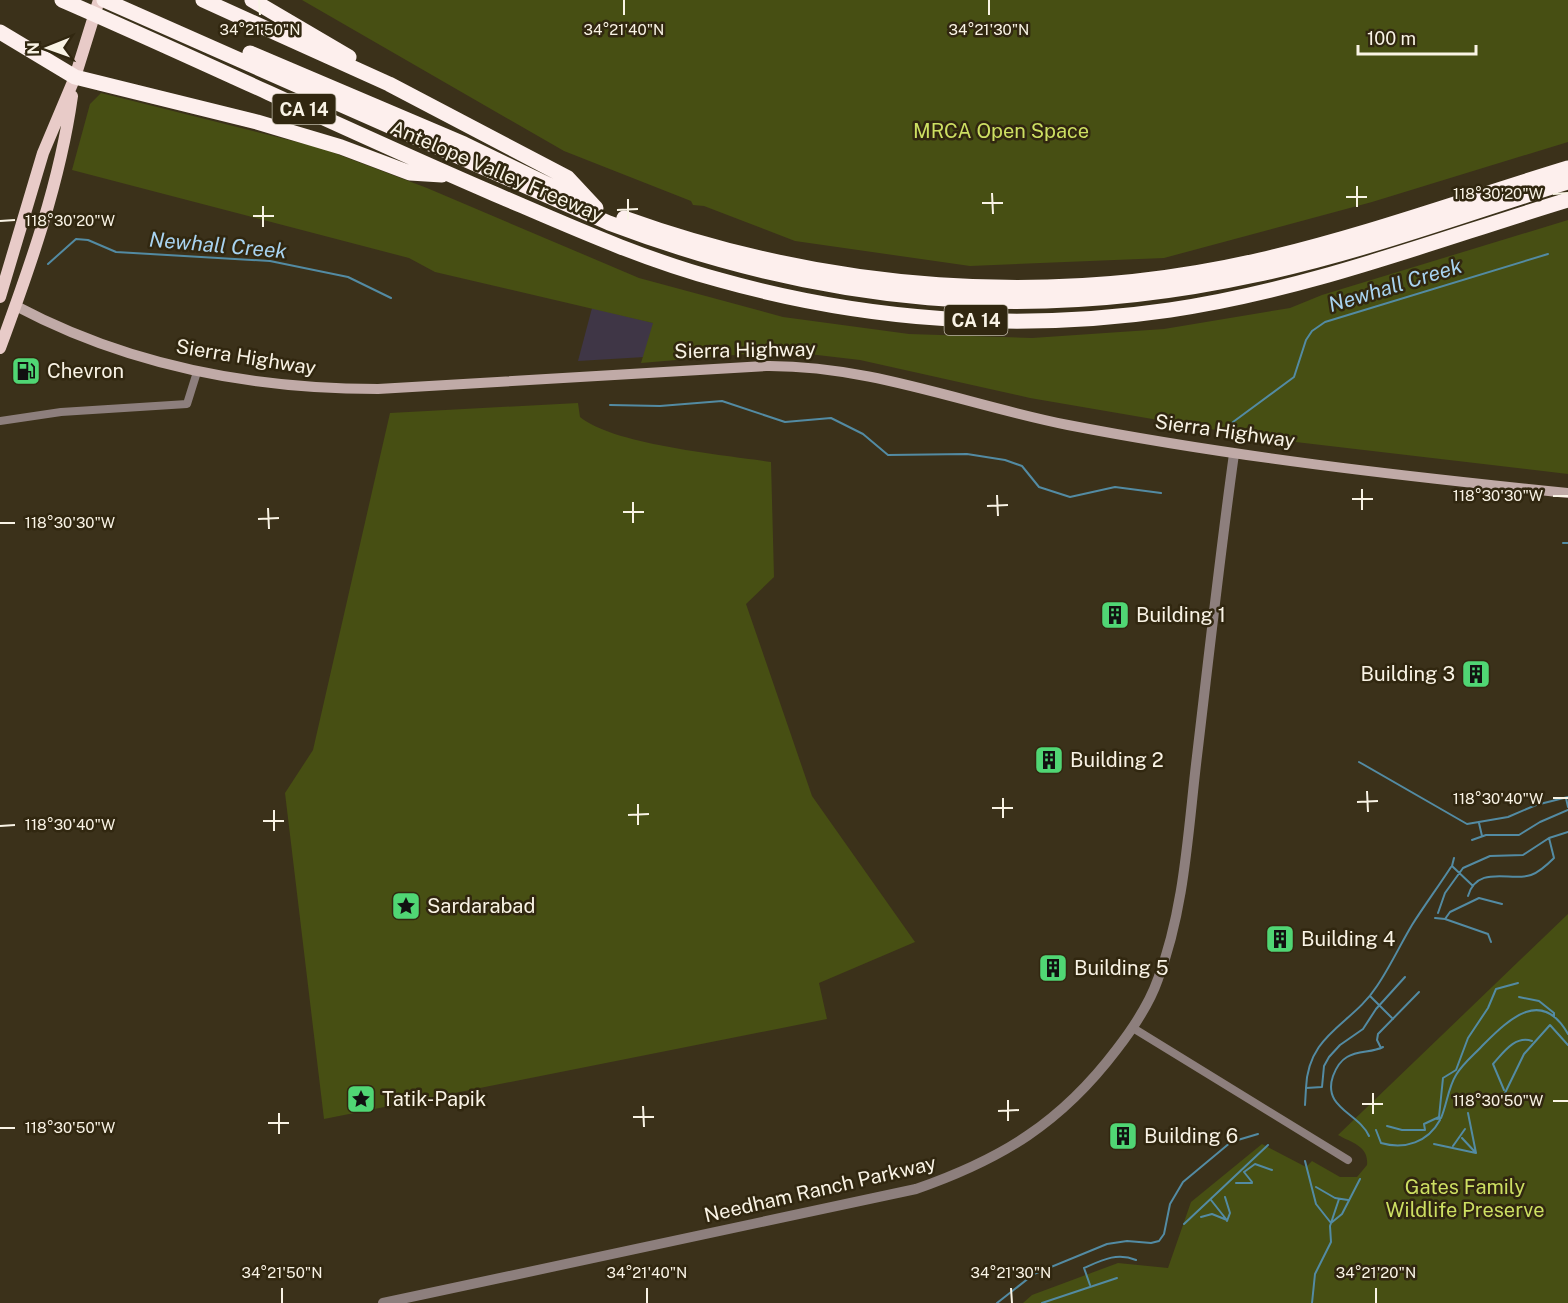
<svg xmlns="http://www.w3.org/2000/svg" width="1568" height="1303" viewBox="0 0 1568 1303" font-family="'Public Sans',sans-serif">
<rect width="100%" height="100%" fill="#3b311a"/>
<path fill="#3f3646" d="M592 308 654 323 645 357 578 361Z"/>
<path fill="#474f13" d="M302 0H1568V142L1372 202 1164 258 970 266 795 241 704 206 693 205 691 201 564 151Z
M101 93 321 148 427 188 639 278 783 317 909 334 1032 338 1164 329 1290 308 1322 295 1568 220V474L1269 439 1030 398 860 360 783 351 641 363 653 323 435 272 409 258 72 170 90 104Z
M578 403 580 417C614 445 725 455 771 462L774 577 746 604 812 796 915 942 819 983 827 1019 324 1119 285 793 313 750 390 413Z
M1568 914V1303H1023L1032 1295 1118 1263 1168 1268 1191 1202 1262 1144 1306 1167 1312 1161 1340 1177H1357L1367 1165C1369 1146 1352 1143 1338 1135Z"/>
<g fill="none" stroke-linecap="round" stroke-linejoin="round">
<path stroke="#538ba3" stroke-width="2" d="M48 264 76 239 88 240 116 252 270 261 348 277 391 298
M610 405 660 406 722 401 785 422 831 418 863 434 888 455 967 454 1005 460 1022 466 1039 487 1070 497 1115 487 1161 493
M1228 430 1233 422 1294 377 1306 340 1312 331 1325 322 1548 254
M1563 543H1568
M1359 762 1467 824 1508 817 1536 805 1568 797
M1566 798 1568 807
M1479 823 1482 836
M1472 840 1486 835H1519L1540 822 1568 810
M1454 858 1452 866 1473 886
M1468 896C1477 864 1512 882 1531 875 1540 872 1548 864 1554 858L1549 838
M1438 913 1445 893 1463 868 1490 856 1523 855 1549 838 1568 832
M1435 918 1445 919 1488 934 1491 942
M1445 919 1450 912 1479 898 1502 904
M1370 996 1393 1019
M1519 997 1539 1001 1554 1013V1017
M1381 1048 1377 1040 1378 1034 1419 992
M1306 1088C1308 1033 1352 1025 1377 986 1390 967 1400 945 1412 925 1424 906 1438 887 1451 867
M1504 1090 1493 1064C1503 1053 1515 1035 1532 1041
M1505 1093 1524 1054 1550 1025 1568 1045
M1305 1105 1306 1088 1322 1087 1324 1066 1329 1057 1340 1045 1363 1029 1376 1009 1405 977
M1468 1113 1476 1153
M1437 1119 1441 1118C1447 1104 1448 1088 1456 1075 1463 1063 1475 1054 1484 1044 1510 1018 1542 988 1568 1034
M1387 1126 1402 1130H1425L1424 1124 1439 1117 1443 1078 1456 1070 1468 1038 1488 1008 1496 989 1518 983
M1376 1130 1381 1143C1405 1150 1428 1142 1440 1120
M1369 1136C1359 1113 1322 1108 1333 1076 1336 1068 1340 1061 1347 1057 1358 1050 1372 1053 1383 1047
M1462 1138 1476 1153
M1434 1144 1476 1153
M1453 1146 1465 1129
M1305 1161 1316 1204 1331 1223 1342 1214 1360 1179
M1244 1172 1255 1164 1272 1170
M1244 1172 1252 1182
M1236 1183H1252
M1316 1187 1335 1198 1348 1200
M1225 1197 1230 1213 1227 1221
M1211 1200 1226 1219
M1201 1217 1212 1214 1227 1220
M1184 1224 1268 1145
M1090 1285 1084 1268C1102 1260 1117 1252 1136 1260
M997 1303 1034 1274 1107 1244 1127 1241 1151 1243 1159 1241 1164 1234 1170 1204 1183 1182 1231 1142 1258 1134
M1042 1303 1117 1278
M1312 1303 1315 1274 1331 1242 1330 1226 1339 1199"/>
<path stroke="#8d7f7d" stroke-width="8" d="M0 421 61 412 187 404 197 372
M1133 1028 1348 1160"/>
<path stroke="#8d7f7d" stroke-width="10" d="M383 1303 916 1189C1002 1159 1061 1123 1117 1049 1134 1027 1149 1005 1158 979 1185 908 1188 830 1197 756 1209 655 1220 554 1234 454"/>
<path stroke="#c0aaa7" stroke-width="10" d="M16 306C129 366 252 389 378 389L766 366C870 365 967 405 1068 425 1233 457 1401 476 1568 493"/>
<path stroke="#e8cbc8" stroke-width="12" d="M0 297 43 153 75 77 99 0
M0 348C30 267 60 182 72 96"/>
<path stroke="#fdefed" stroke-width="15" d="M62 0C205 62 346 130 490 192 565 224 641 259 720 280 866 321 1020 332 1170 310 1307 290 1436 240 1568 200
M104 0 609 223C823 304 1031 324 1255 275 1360 253 1465 214 1568 182
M203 0 389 84 568 178 596 208
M252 0 349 57
M0 32 75 77 257 122 341 147 410 173 442 175
M250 53 464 144 582 201
M624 218C827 291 1048 309 1260 260 1364 236 1466 199 1568 168"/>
</g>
<path fill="none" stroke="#f9f3e5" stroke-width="2" d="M259 0 260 15M624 0V15M989 0V15M1357 186V207M992 193 993 214M1553 194 1568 193M1346 197H1367M628 199V220M982 203H1003M263 206V227M617 210 638 209M253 216H274M0 221 15 220M1362 489V510M997 495 998 516M1553 496H1568M1352 499H1373M633 502V523M987 506 1008 505M268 508 269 529M623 512H644M258 519 279 518M0 523H15M1367 791 1368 812M1003 798V818M1553 798H1568M1357 802 1378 801M638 804V825M992 808H1013M274 810V831M628 815 649 814M263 821H284M0 826 15 825M1373 1093V1114M1008 1100V1121M1553 1101H1568M1362 1104H1383M643 1106 644 1127M998 1111 1019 1110M279 1113V1134M633 1117H654M268 1123H289M0 1128H15M282 1288V1303M647 1288V1303M1011 1288 1012 1303M1376 1288V1303"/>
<defs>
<g id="fuel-square" transform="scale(1.5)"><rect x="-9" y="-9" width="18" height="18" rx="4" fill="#50d674" stroke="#312710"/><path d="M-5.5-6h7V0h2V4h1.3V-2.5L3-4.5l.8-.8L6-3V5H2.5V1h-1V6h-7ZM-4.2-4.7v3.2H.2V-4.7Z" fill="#111"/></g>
<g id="building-square" transform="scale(1.5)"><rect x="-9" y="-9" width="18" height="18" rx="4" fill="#50d674" stroke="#312710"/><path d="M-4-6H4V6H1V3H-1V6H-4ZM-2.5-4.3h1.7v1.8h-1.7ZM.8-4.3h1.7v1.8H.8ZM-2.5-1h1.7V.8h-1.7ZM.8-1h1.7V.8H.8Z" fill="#111"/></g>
<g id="sight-square" transform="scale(1.5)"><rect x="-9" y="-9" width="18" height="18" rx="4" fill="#50d674" stroke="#312710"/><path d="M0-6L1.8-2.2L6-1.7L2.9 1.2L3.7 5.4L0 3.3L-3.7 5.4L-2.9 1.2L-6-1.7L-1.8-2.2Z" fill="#111"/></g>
</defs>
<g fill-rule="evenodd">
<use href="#fuel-square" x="26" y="371"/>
<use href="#building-square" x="1115" y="615"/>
<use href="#building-square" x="1476" y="674"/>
<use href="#building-square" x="1049" y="760"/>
<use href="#sight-square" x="406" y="906"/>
<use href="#building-square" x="1280" y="939"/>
<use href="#building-square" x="1053" y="968"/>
<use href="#sight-square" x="361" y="1099"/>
<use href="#building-square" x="1123" y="1136"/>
</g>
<g text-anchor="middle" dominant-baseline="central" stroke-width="5" stroke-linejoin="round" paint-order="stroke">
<g fill="#312710" stroke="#bdb6a5" stroke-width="1.5">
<rect x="272.5" y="94" width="63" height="30" rx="4.5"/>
<rect x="944.5" y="305" width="63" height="30" rx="4.5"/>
</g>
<g font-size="18" font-weight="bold" fill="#f9f3e5">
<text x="304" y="109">CA 14</text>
<text x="976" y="320">CA 14</text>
</g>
<g font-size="20" fill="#cddf62" stroke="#312710">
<text x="1001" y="131">MRCA Open Space</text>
<text x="1465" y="1187">Gates Family<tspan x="1465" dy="23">Wildlife Preserve</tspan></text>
</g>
<g font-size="20" fill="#f9f3e5" stroke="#312710">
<text transform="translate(497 171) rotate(23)">Antelope Valley Freeway</text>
<text transform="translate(745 350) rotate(-1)">Sierra Highway</text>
<text transform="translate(246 357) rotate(9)">Sierra Highway</text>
<text transform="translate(1225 431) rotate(8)">Sierra Highway</text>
<text transform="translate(820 1189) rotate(-13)">Needham Ranch Parkway</text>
</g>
<g font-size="20" fill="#f9f3e5" stroke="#312710" text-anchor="start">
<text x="47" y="371">Chevron</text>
<text x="1136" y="615">Building 1</text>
<text x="1455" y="674" text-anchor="end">Building 3</text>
<text x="1070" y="760">Building 2</text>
<text x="427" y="906">Sardarabad</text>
<text x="1301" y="939">Building 4</text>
<text x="1074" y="968">Building 5</text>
<text x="382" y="1099">Tatik-Papik</text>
<text x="1144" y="1136">Building 6</text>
</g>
<g font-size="21" font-style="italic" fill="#a8d3f0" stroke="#312710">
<text transform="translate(218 245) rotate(5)">Newhall Creek</text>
<text transform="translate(1395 285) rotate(-17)">Newhall Creek</text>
</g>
</g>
<g font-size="15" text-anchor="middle" fill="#f9f3e5" stroke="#312710" stroke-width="5" stroke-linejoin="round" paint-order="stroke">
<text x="260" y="35">34°21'50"N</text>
<text x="624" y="35">34°21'40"N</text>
<text x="989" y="35">34°21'30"N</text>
<text x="1498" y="199">118°30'20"W</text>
<text x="70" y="226">118°30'20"W</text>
<text x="1498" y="501">118°30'30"W</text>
<text x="70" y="528">118°30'30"W</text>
<text x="1498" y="804">118°30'40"W</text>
<text x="70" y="830">118°30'40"W</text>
<text x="1498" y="1106">118°30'50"W</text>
<text x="70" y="1133">118°30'50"W</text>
<text x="282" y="1278">34°21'50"N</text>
<text x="647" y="1278">34°21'40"N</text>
<text x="1011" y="1278">34°21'30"N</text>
<text x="1376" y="1278">34°21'20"N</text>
</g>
<g transform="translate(48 48) rotate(269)" stroke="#312710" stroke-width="4.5" paint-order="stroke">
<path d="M0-4.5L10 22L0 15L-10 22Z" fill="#f9f3e5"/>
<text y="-9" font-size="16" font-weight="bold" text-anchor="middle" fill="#f9f3e5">N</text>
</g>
<path d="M1358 45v9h118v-9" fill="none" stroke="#f9f3e5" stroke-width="3"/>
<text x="1367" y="45" font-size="18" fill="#f9f3e5" stroke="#312710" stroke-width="4.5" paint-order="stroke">100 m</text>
</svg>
